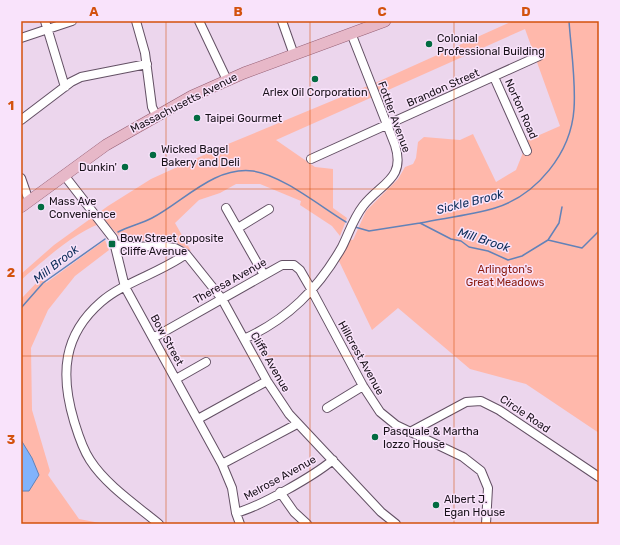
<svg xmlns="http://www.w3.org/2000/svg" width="620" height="545" viewBox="0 0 620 545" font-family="Rubik,sans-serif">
<rect width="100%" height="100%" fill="#ecd6ed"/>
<path fill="#ffb8ab" d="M513 21H599V433L526 384 470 369 398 308 372 330 338 259 349 239 353 240 366 211 398 179 405 167 413 164 416 158 418 142 424 137 460 140 473 134 496 182 516 170 528 140 560 126 525 29 276 140 315 167 333 169V208L347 218 340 236 332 226 300 205 301 201 260 184H236L220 193 199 200 175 223 191 251 175 242 123 240 106 222C79 228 43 261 21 280V274L54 245 108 206 151 179 228 144 375 83Z
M105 240 109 250 75 276 48 310 31 348 32 410 50 471 48 475 79 519 105 524H21V299L42 277 46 283Z"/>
<path fill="#81b3fc" stroke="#6282b8" d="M21 440 32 458 39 475 29 491H21Z"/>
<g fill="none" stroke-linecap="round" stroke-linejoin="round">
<path stroke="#6282b8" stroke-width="1.5" d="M420 223C445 218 471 215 495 208 537 195 571 153 574 109 576 80 571 50 569 21
M355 227 369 231 420 223 451 239 461 241 469 247 488 251 508 260 522 256 548 240 582 248 599 231
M118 232C129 226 141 224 152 218 183 202 214 166 253 171 282 175 321 207 346 222
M548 240 559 223 562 207
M21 308 43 283 105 239"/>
<g stroke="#635064" stroke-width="10">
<path id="minor" d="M45 21 65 87
M136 21 145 53 152 107 156 115
M199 21 227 80
M282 21 294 55
M21 38 72 21
M494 77 527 151
M21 120 71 82 81 77 147 64
M311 159 539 56
M64 175 113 238 125 287 222 464 232 488 236 513 240 524
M21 178 29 201
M226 208 264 275
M238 228 269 209
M115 244 131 247 160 246 175 248 186 254 222 299 267 381 289 414 381 512 396 524
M153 338 282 265H294L300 270 311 289 363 386 380 412 396 425 463 457 481 471 488 488 486 524
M244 339C288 319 318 289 342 247 349 233 353 219 363 206 381 183 406 179 395 145L351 33
M176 379 206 362
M327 408 363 386
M198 419 267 381
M412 431 466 402 481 401 499 410 599 477
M222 464 297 424
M280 492 294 512 307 524
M236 513C261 506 312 477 333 460
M159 524C136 505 106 485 90 460 82 448 78 434 74 421 60 374 63 335 101 302 124 282 160 273 186 254"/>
</g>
<g stroke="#945e73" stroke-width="12">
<path id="major" d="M21 207 106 145 192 96 244 73 385 21"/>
</g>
<use href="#minor" stroke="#fff" stroke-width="8"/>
<use href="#major" stroke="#e7b8c8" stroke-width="11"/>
</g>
<path fill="none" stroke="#d3520d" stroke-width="1" stroke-opacity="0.55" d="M166 21V524M310 21V524M454 21V524M21 189H599M21 356H599"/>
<g fill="#026b41" stroke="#f9e3fb" stroke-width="1.5">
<circle cx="429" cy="44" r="4"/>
<circle cx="315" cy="79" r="4"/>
<circle cx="197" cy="118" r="4"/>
<circle cx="153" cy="155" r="4"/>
<circle cx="125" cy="167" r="4"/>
<circle cx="41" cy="207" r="4"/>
<rect x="108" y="240" width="8" height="8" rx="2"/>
<circle cx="375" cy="437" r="4"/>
<circle cx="436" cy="505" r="4"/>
</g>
<g text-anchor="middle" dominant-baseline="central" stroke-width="3" stroke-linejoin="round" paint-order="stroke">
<g font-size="11" fill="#181119" stroke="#f9e3fb" text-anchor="start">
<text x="437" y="38">Colonial<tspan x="437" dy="13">Professional Building</tspan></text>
<text x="315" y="92" text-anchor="middle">Arlex Oil Corporation</text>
<text x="205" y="118">Taipei Gourmet</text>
<text x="161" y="149">Wicked Bagel<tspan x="161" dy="13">Bakery and Deli</tspan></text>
<text x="117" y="167" text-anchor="end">Dunkin'</text>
<text x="49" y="201">Mass Ave<tspan x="49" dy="13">Convenience</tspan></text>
<text x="120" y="238">Bow Street opposite<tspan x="120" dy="13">Cliffe Avenue</tspan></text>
<text x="383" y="431">Pasquale &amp; Martha<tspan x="383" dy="13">Iozzo House</tspan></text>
<text x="444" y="499">Albert J.<tspan x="444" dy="13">Egan House</tspan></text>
</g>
<g font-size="11" fill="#181119" stroke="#f9e3fb">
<text transform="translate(443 88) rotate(-24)">Brandon Street</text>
<text transform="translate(184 103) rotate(-27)">Massachusetts Avenue</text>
<text transform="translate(521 109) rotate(66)">Norton Road</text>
<text transform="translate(394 117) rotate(70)">Fottler Avenue</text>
<text transform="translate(230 281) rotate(-29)">Theresa Avenue</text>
<text transform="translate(167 340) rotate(61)">Bow Street</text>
<text transform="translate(361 358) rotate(61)">Hillcrest Avenue</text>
<text transform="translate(270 362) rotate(60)">Cliffe Avenue</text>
<text transform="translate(525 414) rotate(34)">Circle Road</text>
<text transform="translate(280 478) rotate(-29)">Melrose Avenue</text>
</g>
<g font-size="11" fill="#891a0d" stroke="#f9e3fb">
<text x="505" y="269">Arlington's<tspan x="505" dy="13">Great Meadows</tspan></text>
</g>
<g font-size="12" font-style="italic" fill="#0c2d59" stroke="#f9e3fb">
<text transform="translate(470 202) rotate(-14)">Sickle Brook</text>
<text transform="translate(484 240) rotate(18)">Mill Brook</text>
<text transform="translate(56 264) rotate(-38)">Mill Brook</text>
</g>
</g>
<rect width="620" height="545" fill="none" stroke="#f9e3fb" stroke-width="44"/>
<rect x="22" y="22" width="576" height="501" fill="none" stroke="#d3520d" stroke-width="1.5"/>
<g font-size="13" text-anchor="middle" font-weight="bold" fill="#d3520d">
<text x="94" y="16">A</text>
<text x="238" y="16">B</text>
<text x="382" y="16">C</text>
<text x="526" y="16">D</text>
<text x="11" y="110">1</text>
<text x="11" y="277">2</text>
<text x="11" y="444">3</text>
</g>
</svg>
